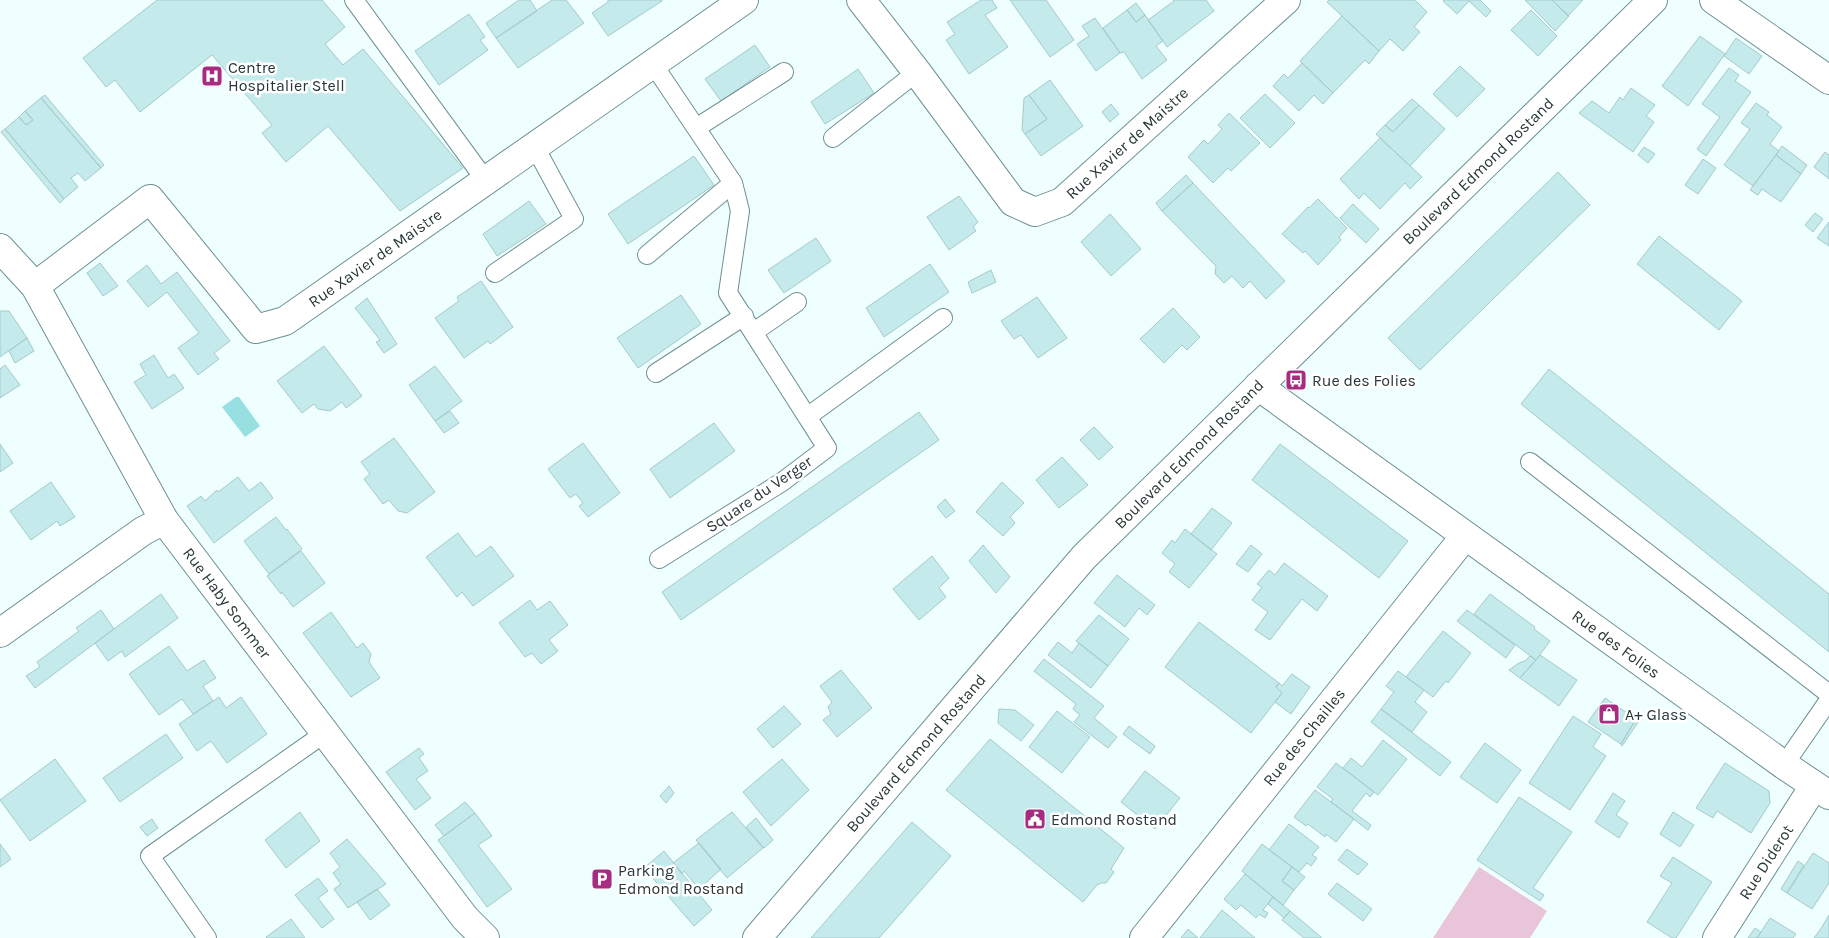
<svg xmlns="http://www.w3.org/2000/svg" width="1829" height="938" viewBox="0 0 1829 938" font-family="Karla,sans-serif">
<rect width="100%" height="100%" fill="#effefe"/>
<path fill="#e8c5d9" d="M1479 867 1547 911 1530 938H1433Z"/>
<path fill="#98dfe2" d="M236 397H239L260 426 245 437 222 407Z"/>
<path fill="#c4eaec" stroke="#a5cacc" d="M157 0H322L345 27 325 44 343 65 363 49 463 168 400 211 328 126 286 162 262 133 272 125 212 55 140 112 115 80 106 87 83 58Z
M519 0H530L537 11 496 38 486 23Z
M552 0H566L584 23 518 68 496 38Z
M608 0H662V1L608 36 592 13 608 2Z
M981 0H992L997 8 985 15 1008 47 969 74 946 40 955 34 947 22Z
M1010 0H1046L1074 40 1050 57Z
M1173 0H1206L1214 11 1167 47 1148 20 1174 1Z
M1329 0H1415L1427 12 1414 27 1420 32 1403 51 1390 39 1379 51 1327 2Z
M1444 0H1480L1491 11 1486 17 1469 1 1457 14 1443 1Z
M1525 0H1552L1569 16 1555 31Z
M1552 0H1583L1568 16Z
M1136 3 1145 15 1136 22 1127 10Z
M1127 10 1136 22 1145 15 1163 41 1156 46 1167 60 1142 79 1124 52 1120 53 1103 28Z
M1531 10 1557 36 1538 56 1511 30Z
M469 14 485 37 480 40 488 50 439 85 415 51Z
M1342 16 1379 51 1369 64 1365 60 1333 93 1300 61Z
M1095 18 1120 53 1096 71 1077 44 1089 36 1082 26Z
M1700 36 1725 54 1688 106 1662 86Z
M1736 38 1762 56 1749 74 1724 56Z
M755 45 770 67 721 101 705 79Z
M1302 63 1333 93 1323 104 1314 95 1299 111 1273 86 1284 74 1288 78Z
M1460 66 1485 89 1457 117 1433 94Z
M1729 68 1739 75 1735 81 1751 92 1706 156 1697 149 1720 117 1702 104Z
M858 69 874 93 825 124 811 102Z
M1050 80 1083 126 1041 156 1025 134 1047 119 1029 95Z
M1631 88 1655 105 1646 116 1654 122 1633 152 1579 113 1592 101 1609 113 1620 97 1623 100Z
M1265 94 1295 123 1270 148 1240 118Z
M45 95 104 165 101 168 41 98Z
M1029 95 1047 119 1025 134 1022 130 1024 98Z
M41 98 101 168 85 181 78 173 71 178 78 187 64 199 5 129 19 117 26 125 33 120 25 111Z
M1412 99 1419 105 1393 132 1385 125Z
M1756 103 1769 112 1767 115 1782 127 1770 144 1779 151 1753 186 1724 165 1750 129 1741 123Z
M1111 104 1119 114 1110 122 1102 112Z
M1419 105 1445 129 1410 166 1376 134 1385 125 1393 132Z
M25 111 33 120 26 125 19 117Z
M1229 113 1260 143 1231 171 1228 168 1213 183 1188 157 1204 140 1208 144 1222 129 1218 125Z
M5 129 64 199 60 203 1 132Z
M1380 138 1422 177 1410 189 1405 183 1380 209 1364 193 1359 199 1340 179Z
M1782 146 1807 165 1801 174 1776 155Z
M1644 147 1655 154 1648 163 1638 155Z
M1825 152 1829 155V179L1814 167Z
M1776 155 1801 174 1781 202 1762 189 1758 195 1750 190Z
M694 156 714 185 628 244 608 214Z
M1703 159 1716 168 1698 194 1685 185Z
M1558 172 1590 205 1420 370 1388 338Z
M1186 175 1193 183 1162 211 1156 203Z
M1193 183 1285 281 1266 299 1250 281 1243 288 1232 276 1224 283 1215 274 1216 266 1162 211Z
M959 196 978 222 973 227 976 231 949 250 927 217Z
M1318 199 1347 228 1339 237 1341 240 1318 265 1305 251 1303 253 1282 234 1308 207 1309 208Z
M529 201 546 224 497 256 483 234Z
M1353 204 1379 229 1366 243 1340 218Z
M1815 213 1823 219 1813 232 1805 225Z
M1110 214 1141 249 1111 276 1081 242Z
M1829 222V246L1817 238Z
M1659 236 1742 301 1719 330 1637 264Z
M816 238 831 261 784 293 768 270Z
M100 263 118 286 103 296 87 273Z
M930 264 949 292 884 337 866 308Z
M147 265 161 284 177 272 230 341 214 353 219 359 198 375 178 348 199 333 167 292 148 307 127 281Z
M991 270 996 282 972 293 968 282Z
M481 281 513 327 490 344 488 341 464 358 435 318 459 301 457 297Z
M681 295 701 324 638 368 617 338Z
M1037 297 1067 338 1038 358 1021 335 1014 339 1001 321Z
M367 298 397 344 384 353 376 342 380 340 355 308Z
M1173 308 1200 337 1187 350 1182 345 1164 363 1140 339Z
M0 311H9L27 338 0 357Z
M27 338 34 351 15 363 9 351Z
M324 346 362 396 346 408 342 402 330 411 318 409 314 404 302 413 277 381Z
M154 355 168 378 174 374 184 388 152 409 134 382 146 375 140 364Z
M5 365 20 385 0 398V369Z
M435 366 462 401 435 421 409 385Z
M1549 369 1829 594V652L1521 404Z
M450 411 459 423 444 433 435 421Z
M919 412 939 440 681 620 662 592Z
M714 423 735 451 670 498 650 469Z
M1094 427 1113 447 1099 460 1080 440Z
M394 438 435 492 407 513 398 511 389 500 383 504 364 479 370 474 361 462Z
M583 443 620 493 588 517 579 506 583 503 576 494 570 498 548 469Z
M0 444 13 463 0 472Z
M1280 444 1408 541 1379 578 1252 480Z
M1062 457 1088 485 1059 508 1036 480Z
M238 477 249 491 261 482 273 498 214 543 187 506 201 496 205 501 217 490 218 492Z
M51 482 75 517 60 526 57 521 31 540 10 511Z
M1002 482 1024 503 1010 517 1015 523 1003 536 976 512Z
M945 499 955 511 946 518 937 507Z
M1212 508 1232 523 1211 550 1191 534Z
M276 517 286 530 287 529 302 549 269 574 244 541Z
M1185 529 1217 554 1189 588 1169 572 1175 564 1162 553 1172 540 1175 543Z
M458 533 476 557 491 546 514 576 473 606 462 592 457 597 426 557Z
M983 545 1010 577 996 593 969 561Z
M1251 545 1262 554 1248 572 1236 564Z
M301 551 325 583 293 607 282 592 281 594 267 576Z
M932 556 949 578 939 588 946 597 919 620 893 589Z
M1284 563 1328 596 1317 611 1302 599 1270 640 1255 630 1268 612 1252 600 1262 587 1257 584 1269 570 1275 575Z
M1117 575 1155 605 1147 615 1139 608 1125 627 1094 603Z
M161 594 178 618 125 657 122 651 108 661 95 643Z
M1490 594 1535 627 1534 629 1550 641 1536 660 1474 614Z
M530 600 537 610 550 601 568 625 549 640 558 651 541 664 532 653 525 657 499 623Z
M101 610 114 629 35 688 26 676 40 667 37 662 79 631 76 628Z
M1467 610 1515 645 1506 658 1457 621Z
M331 612 357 648 363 643 371 654 369 662 380 678 351 697 303 633Z
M1099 615 1129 639 1108 666 1076 641Z
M1199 622 1279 683 1276 687 1282 693 1251 733 1165 667Z
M1443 631 1471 653 1448 683 1446 681 1433 697 1406 677Z
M1058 642 1072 653 1079 643 1108 666 1091 688 1048 655Z
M169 646 187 671 204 660 216 678 203 686 213 701 193 714 182 699 159 715 129 674Z
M1540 655 1577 680 1559 706 1520 678Z
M1530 656 1536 660 1520 678 1509 670 1519 663 1525 661Z
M1044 659 1104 706 1094 718 1117 737 1108 748 1074 722 1080 715 1073 709 1076 704 1034 671Z
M841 670 872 708 837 737 823 720 831 714 828 707 832 702 820 686Z
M1398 671 1424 690 1415 702 1427 712 1412 732 1381 709 1394 692 1386 686Z
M1292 674 1310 687 1291 714 1275 702 1282 693 1276 687 1279 683 1282 686Z
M219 697 226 708 241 697 267 734 227 763 211 741 197 751 179 724Z
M1605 698 1636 719 1621 744 1588 722Z
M784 706 801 724 773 748 757 729Z
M999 709 1015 710 1034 725 1021 741 998 723Z
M1381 709 1451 762 1440 776 1371 722Z
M1057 711 1090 737 1062 773 1029 747Z
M1573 716 1601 734 1593 747 1606 756 1570 810 1529 783Z
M1636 719 1639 721 1622 746 1621 744Z
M1129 726 1155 746 1150 754 1123 734Z
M166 734 183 758 120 802 103 778Z
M990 739 1124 848 1111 869 1114 872 1106 883H1101L1097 885 1083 902 946 790Z
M1383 740 1407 759 1378 795 1343 768 1351 758 1362 767Z
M1485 743 1521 770 1497 803 1460 777Z
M419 748 424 754 419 758 428 771 416 779 431 798 415 810 386 772Z
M55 759 86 801 30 841 0 800Z
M782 759 809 790 771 826 743 792Z
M1336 763 1374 792 1370 797 1366 793 1352 811 1371 825 1368 830 1331 802 1333 799 1317 787Z
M1725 763 1769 791 1770 803 1751 833 1717 811 1713 818 1696 808Z
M1145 771 1180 798 1155 829 1121 802Z
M669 786 674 793 666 803 660 796Z
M1315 790 1354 819 1336 842 1326 834 1325 837 1308 824 1306 826 1294 817Z
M1613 793 1625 801 1616 815 1628 823 1619 838 1595 822Z
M1519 797 1572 832 1533 888 1544 895 1540 901 1477 860Z
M465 802 475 813 444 836 435 825Z
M300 812 320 841 286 868 265 840Z
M732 812 763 848 727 878 696 840Z
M1673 812 1694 825 1680 847 1660 834Z
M475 813 492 836 478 845 512 889 487 907 438 840Z
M756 818 773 840 764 848 746 827Z
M152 819 158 828 147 836 140 827Z
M912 822 951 856 879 938H811Z
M1289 824 1319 847 1312 855 1317 858 1311 866 1307 863 1299 872 1269 850Z
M347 839 386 884 348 908 334 889 341 884 333 873 340 867 330 853Z
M699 843 721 869 699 889 684 871 682 874 673 863Z
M0 844 11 859 0 867Z
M1262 844 1292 867 1282 881 1294 890 1283 905 1242 871Z
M1347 849 1368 864 1358 875 1338 860Z
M664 851 712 910 694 926 644 868Z
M1813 853 1829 863V883L1812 909 1787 893Z
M1673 857 1712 882 1676 938H1672L1647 922 1672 883 1660 876Z
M1798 861 1804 865 1787 893 1781 889Z
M1292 867 1305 877 1294 890 1282 881Z
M1245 874 1273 897 1263 910 1268 913 1265 918 1259 914 1256 918 1241 905 1236 910 1224 899Z
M318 878 328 891 318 898 334 919 322 928 295 895Z
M1337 883 1372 909 1363 921 1328 894Z
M377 889 390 905 370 920 357 902Z
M1273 897 1290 911 1284 918 1268 904Z
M1222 910 1255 938H1200Z
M1290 911 1321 937V938H1304L1282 920Z
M1829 915V938H1814L1822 927Z
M1770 918 1796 934 1793 938H1757Z
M291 919 305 938H267L266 937Z
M1755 928 1761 932 1757 938H1748Z
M1188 929 1198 938H1181Z"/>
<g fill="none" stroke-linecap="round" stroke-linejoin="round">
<g stroke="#6e9193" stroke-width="20">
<path id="lane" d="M354 0 486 181
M653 64 733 183 740 211 728 293 827 448 782 482 659 559
M696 128 784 72
M833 138 917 72
M647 255 733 183
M495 273 574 219 535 147
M754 332 797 302
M656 373 744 316
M807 417 943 318
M1530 462 1829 694
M1784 765 1829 700
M207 938 150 856 325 733"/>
</g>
<g stroke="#6e9193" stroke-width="30">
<path id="street" d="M861 0 917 72 1013 202 1035 212 1062 202 1286 0
M1714 0 1829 80
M35 286 150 199 256 329 285 321 744 0
M1258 386 1784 765 1829 795
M0 633 143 531 164 520
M757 938 1084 557 1653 0
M1144 938 1465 536
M1717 938 1814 786"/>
</g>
<g stroke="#6e9193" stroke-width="30">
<path id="secondary" d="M0 248 35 286 164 520 465 918 485 938"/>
</g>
<use href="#lane" stroke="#fff" stroke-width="18"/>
<use href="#street" stroke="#fff" stroke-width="28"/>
<use href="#secondary" stroke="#fff" stroke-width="28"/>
</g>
<defs>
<g id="hospital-square" transform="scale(1.125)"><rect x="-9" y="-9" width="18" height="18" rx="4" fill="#a62c81" stroke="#fff"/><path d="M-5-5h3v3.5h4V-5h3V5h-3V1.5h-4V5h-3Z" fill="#fff"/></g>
<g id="bus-square" transform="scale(1.125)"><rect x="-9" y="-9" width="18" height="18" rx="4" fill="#a62c81" stroke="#fff"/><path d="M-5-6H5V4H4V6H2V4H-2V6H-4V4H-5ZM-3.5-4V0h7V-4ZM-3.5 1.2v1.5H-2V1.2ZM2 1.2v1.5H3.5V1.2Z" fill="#fff"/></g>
<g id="shop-square" transform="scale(1.125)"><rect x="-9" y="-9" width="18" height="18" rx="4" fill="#a62c81" stroke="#fff"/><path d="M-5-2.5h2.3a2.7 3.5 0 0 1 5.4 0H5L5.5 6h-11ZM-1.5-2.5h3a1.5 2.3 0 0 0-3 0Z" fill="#fff"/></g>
<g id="civic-square" transform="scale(1.125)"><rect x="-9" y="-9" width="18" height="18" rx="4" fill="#a62c81" stroke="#fff"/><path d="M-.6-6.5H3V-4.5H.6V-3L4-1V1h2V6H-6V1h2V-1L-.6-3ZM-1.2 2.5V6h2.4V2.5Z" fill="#fff"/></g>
<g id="parking-square" transform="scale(1.125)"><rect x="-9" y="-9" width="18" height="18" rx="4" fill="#a62c81" stroke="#fff"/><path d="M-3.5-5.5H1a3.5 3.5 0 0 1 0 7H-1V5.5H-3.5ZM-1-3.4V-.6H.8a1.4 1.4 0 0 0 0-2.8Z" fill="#fff"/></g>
</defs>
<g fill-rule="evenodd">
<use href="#hospital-square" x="212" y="76"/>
<use href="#bus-square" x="1296" y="380"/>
<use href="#shop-square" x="1609" y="714"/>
<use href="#civic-square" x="1035" y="819"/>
<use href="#parking-square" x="602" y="879"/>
</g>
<g text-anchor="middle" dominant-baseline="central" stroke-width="5" stroke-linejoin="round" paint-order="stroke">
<g font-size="16" fill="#273637" stroke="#fff" text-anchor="start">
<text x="228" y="67">Centre<tspan x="228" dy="18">Hospitalier Stell</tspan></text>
<text x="1312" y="380">Rue des Folies</text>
<text x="1625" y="714">A+ Glass</text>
<text x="1051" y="819">Edmond Rostand</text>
<text x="618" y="870">Parking<tspan x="618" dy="18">Edmond Rostand</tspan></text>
</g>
<g font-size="16" fill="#273637" stroke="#fff">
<text transform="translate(1127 143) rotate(-42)">Rue Xavier de Maistre</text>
<text transform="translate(1478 171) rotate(-44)">Boulevard Edmond Rostand</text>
<text transform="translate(375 258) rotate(-35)">Rue Xavier de Maistre</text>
<text transform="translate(1189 454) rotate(-45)">Boulevard Edmond Rostand</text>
<text transform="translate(759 494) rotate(-34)">Square du Verger</text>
<text transform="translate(227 603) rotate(53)">Rue Haby Sommer</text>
<text transform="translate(1616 644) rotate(36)">Rue des Folies</text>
<text transform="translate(1304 737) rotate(-51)">Rue des Chailles</text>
<text transform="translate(916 753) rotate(-49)">Boulevard Edmond Rostand</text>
<text transform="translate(1766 862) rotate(-57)">Rue Diderot</text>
</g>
</g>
</svg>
